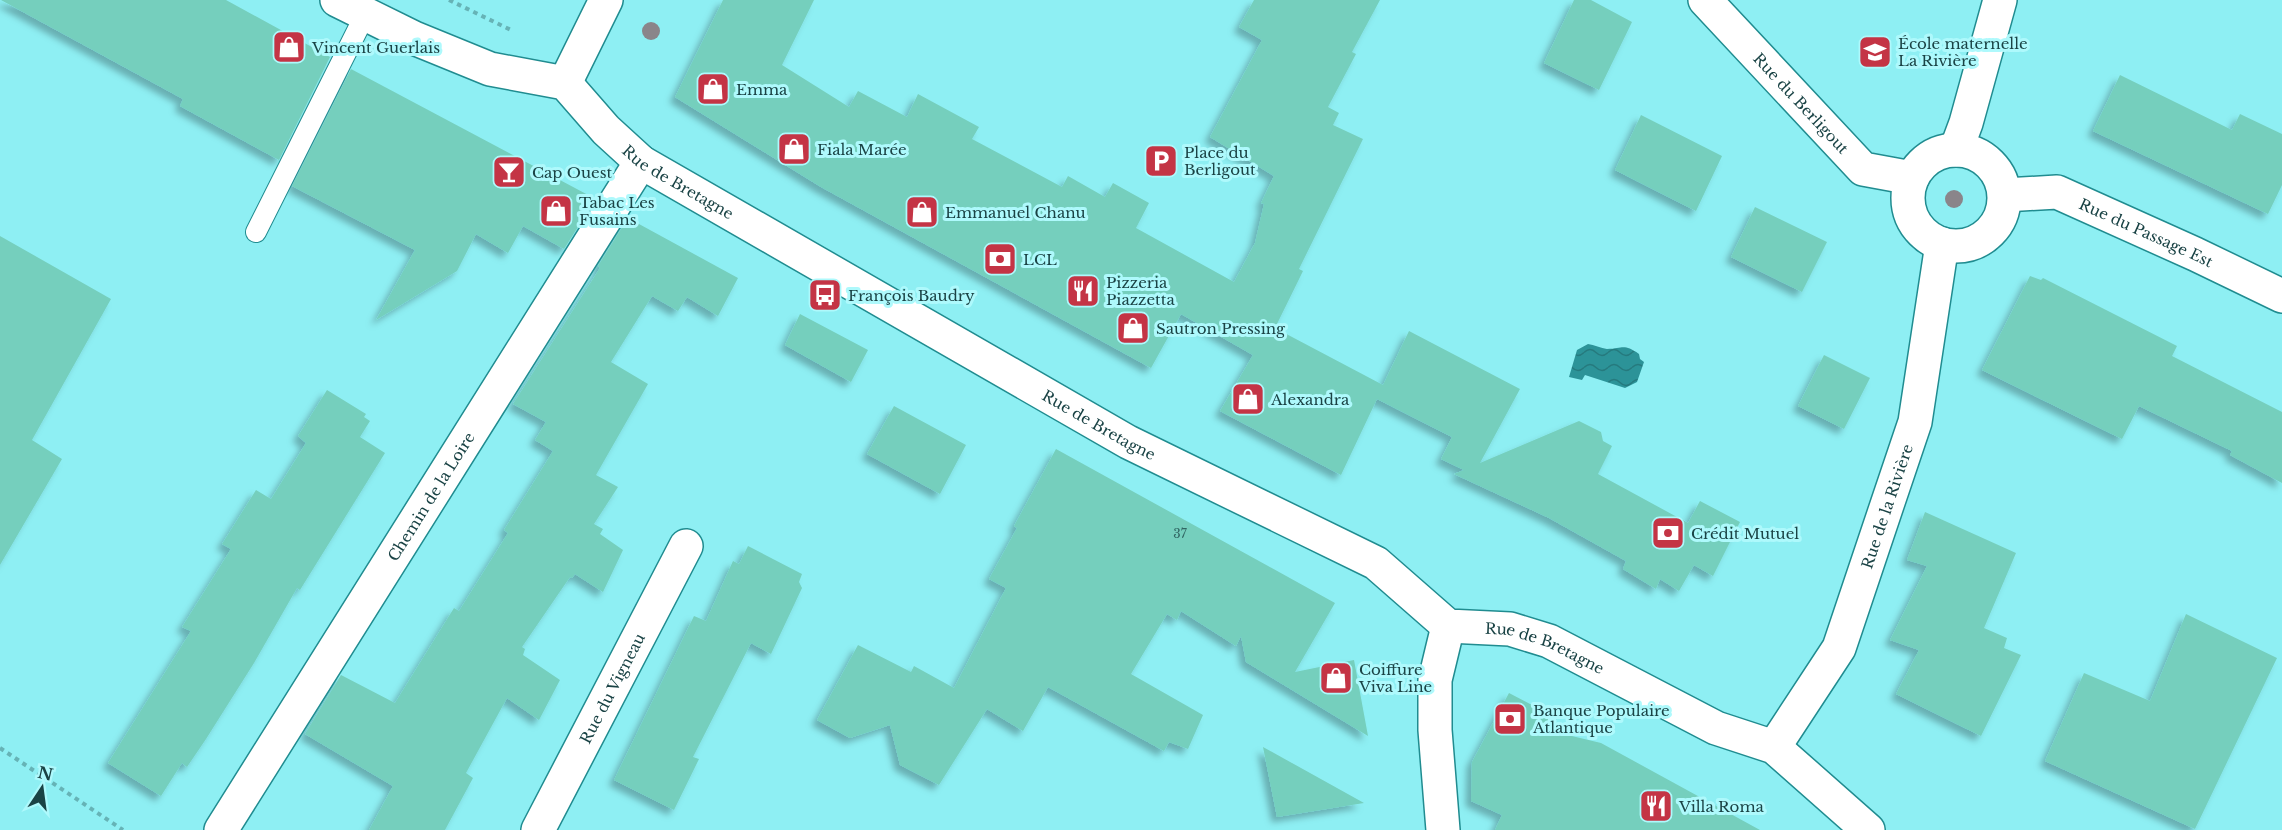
<svg xmlns="http://www.w3.org/2000/svg" width="2282" height="830" viewBox="0 0 2282 830" font-family="'Libre Baskerville',serif">
<defs>
<pattern id="water-waves" width="16" height="10" patternUnits="userSpaceOnUse" patternTransform="scale(1.5)"><rect width="16" height="10" fill="#2c9398"/><path d="M0 5q4-4 8 0t8 0" fill="none" stroke="#257a7e"/></pattern>
<filter id="shadow"><feDropShadow dx="-5.5" dy="5.5" stdDeviation="3" flood-color="#0004"/></filter>
</defs>
<rect width="100%" height="100%" fill="#8eeff3"/>
<path fill="url(#water-waves)" d="M1588 344C1594 345 1601 348 1607 349 1623 349 1623 343 1639 354L1640 359 1644 362 1637 382 1625 388 1585 375 1582 380 1569 377 1577 350Z"/>
<path fill="#75cfbd" filter="url(#shadow)" d="M1 0H226L330 57 279 160 180 106 183 99Z
M723 0H814L782 65 849 107 858 91 907 117 918 94 979 127 972 139 1062 187 1068 176 1105 197 1113 183 1149 203 1136 228 1234 282 1255 243 1264 204 1261 203 1274 176 1210 137 1262 40 1239 27 1254 0H1380L1352 52 1356 54 1328 107 1339 113 1333 125 1363 139 1299 269 1303 271 1275 328 1383 385 1409 331 1520 389 1480 463 1579 421 1601 432 1603 441 1612 446 1598 474 1688 523 1700 501 1740 522 1713 576 1694 565 1679 591 1660 579 1656 589 1623 569 1626 561 1549 518 1454 474 1464 470 1441 459 1452 437 1377 399 1341 475 1220 411 1253 355 1181 314 1151 368 821 187 675 97Z
M1574 0H1591L1632 22 1599 90 1544 63Z
M351 69 590 196 595 200 564 249 523 226 508 253 476 234 457 271 376 320 415 250 292 186Z
M2120 75 2232 130 2240 114 2282 134V185L2268 214 2093 131Z
M1641 115 1722 156 1696 211 1615 170Z
M1755 207 1827 242 1802 292 1731 257Z
M628 218 738 278 718 316 687 297 678 311 652 296 611 362 648 384 596 475 618 487 594 524 603 529 600 534 623 550 603 592 575 574 572 578 570 577 522 647 525 649 523 655 560 680 539 720 507 698 466 773 473 778 445 830H369L393 786 305 734 341 675 395 703 454 608 459 611 508 533 504 530 553 451 535 440 546 422 513 404 600 268 598 266Z
M0 236 111 299 32 440 62 459 0 565Z
M2030 276 2041 280 2043 278 2177 346 2172 356 2282 412V483L2230 455 2232 451 2139 406 2122 439 1982 370Z
M800 314 868 350 851 382 785 345Z
M1824 355 1870 378 1844 429 1798 406Z
M327 390 366 414 364 417 370 421 360 437 385 453 300 590 297 588 254 663 206 739 187 767 182 763 161 796 108 763 191 631 182 627 231 549 222 544 256 490 271 499 306 443 298 436Z
M894 406 966 445 940 494 867 454Z
M1056 449 1335 603 1295 672 1354 660 1368 736 1246 662 1241 636 1236 646 1181 611 1177 620 1167 614 1131 674 1203 715 1188 749 1169 742 1164 751 1048 687 1023 731 987 709 939 785 900 765 890 725 850 738 817 720 858 645 911 672 914 666 954 688 1006 588 989 579 1017 528 1014 526Z
M1925 512 2016 553 1984 628 2007 638 2004 648 2021 655 1981 736 1896 694 1919 650 1890 640 1927 566 1907 560Z
M748 546 802 574 799 582 802 588 771 654 751 643 693 757 699 759 674 810 614 780 694 616 706 621 733 561 739 564Z
M2186 614 2277 658 2195 829 2045 761 2084 673 2150 701Z
M1509 693 1557 718 1551 731 1601 743 1760 830H1495L1502 815 1471 801 1472 762Z
M1263 747 1364 803 1277 817Z"/>
<g fill="none" stroke-linecap="round" stroke-linejoin="round">
<g stroke="#208c90" stroke-width="22">
<path id="lane" d="M256 232 365 15"/>
</g>
<g stroke="#208c90" stroke-width="36">
<g id="street">
<path id="s1" d="M1705 0 1863 169 1912 178"/>
<path d="M565 83 606 0"/>
<path d="M1956 150 1966 123 2000 0"/>
<circle cx="1956" cy="198" r="48"/>
<path id="s2" d="M2005 195 2057 192 2195 254 2282 296"/>
<path id="s3" d="M1774 747 1839 648 1887 505 1915 422 1942 244"/>
<path id="s4" d="M221 830 641 162"/>
<path id="s5" d="M538 830 686 546"/>
</g>
</g>
<g stroke="#208c90" stroke-width="36">
<g id="secondary">
<path id="s6" d="M337 0 414 38 490 69 565 83 606 130 641 162 1128 442 1376 563 1448 626 1510 629 1549 641 1716 728 1774 747 1868 830"/>
<path d="M1443 830 1435 730V680L1448 626"/>
</g>
</g>
<path stroke="#66b3b6" stroke-width="4" stroke-dasharray="4.5 4.5" stroke-linecap="butt" d="M449 0 511 30
M0 748 123 830"/>
<use href="#lane" stroke="#fff" stroke-width="20"/>
<use href="#street" stroke="#fff" stroke-width="33"/>
<use href="#secondary" stroke="#fff" stroke-width="33"/>
</g>
<g fill="#8a858a">
<circle cx="651" cy="31" r="9"/>
<circle cx="1954" cy="199" r="9"/>
</g>
<defs>
<g id="shop-square" transform="scale(1.725)"><rect x="-9" y="-9" width="18" height="18" rx="4" fill="#c43445" stroke="#aef9fc"/><path d="M-5-2.5h2.3a2.7 3.5 0 0 1 5.4 0H5L5.5 6h-11ZM-1.5-2.5h3a1.5 2.3 0 0 0-3 0Z" fill="#fff"/></g>
<g id="school-square" transform="scale(1.725)"><rect x="-9" y="-9" width="18" height="18" rx="4" fill="#c43445" stroke="#aef9fc"/><path d="M0-5L7-2L0 1L-7-2ZM-4 1L0 2.5L4 1V4Q0 6-4 4Z" fill="#fff"/></g>
<g id="parking-square" transform="scale(1.725)"><rect x="-9" y="-9" width="18" height="18" rx="4" fill="#c43445" stroke="#aef9fc"/><path d="M-3.5-5.5H1a3.5 3.5 0 0 1 0 7H-1V5.5H-3.5ZM-1-3.4V-.6H.8a1.4 1.4 0 0 0 0-2.8Z" fill="#fff"/></g>
<g id="bar-square" transform="scale(1.725)"><rect x="-9" y="-9" width="18" height="18" rx="4" fill="#c43445" stroke="#aef9fc"/><path d="M-6-5H6L.8 .8V4.5H3.5V6h-7V4.5H-.8V.8Z" fill="#fff"/></g>
<g id="bank-square" transform="scale(1.725)"><rect x="-9" y="-9" width="18" height="18" rx="4" fill="#c43445" stroke="#aef9fc"/><path d="M-6-4H6V4H-6ZM0-2.3a2.3 2.3 0 1 0 0 4.6a2.3 2.3 0 1 0 0-4.6Z" fill="#fff"/></g>
<g id="restaurant-square" transform="scale(1.725)"><rect x="-9" y="-9" width="18" height="18" rx="4" fill="#c43445" stroke="#aef9fc"/><path d="M-5-6h1v4h1v-4h1v4h1v-4h1v5L-1.5 .5V6h-2V.5L-5-1ZM5-6V6H3V1.5H1.5Q1.5-4 5-6Z" fill="#fff"/></g>
<g id="bus-square" transform="scale(1.725)"><rect x="-9" y="-9" width="18" height="18" rx="4" fill="#c43445" stroke="#aef9fc"/><path d="M-5-6H5V4H4V6H2V4H-2V6H-4V4H-5ZM-3.5-4V0h7V-4ZM-3.5 1.2v1.5H-2V1.2ZM2 1.2v1.5H3.5V1.2Z" fill="#fff"/></g>
</defs>
<g fill-rule="evenodd">
<use href="#shop-square" x="289" y="47"/>
<use href="#school-square" x="1875" y="52"/>
<use href="#shop-square" x="713" y="89"/>
<use href="#shop-square" x="794" y="149"/>
<use href="#parking-square" x="1161" y="161"/>
<use href="#bar-square" x="509" y="172"/>
<use href="#shop-square" x="556" y="211"/>
<use href="#shop-square" x="922" y="212"/>
<use href="#bank-square" x="1000" y="259"/>
<use href="#restaurant-square" x="1083" y="291"/>
<use href="#bus-square" x="825" y="295"/>
<use href="#shop-square" x="1133" y="328"/>
<use href="#shop-square" x="1248" y="399"/>
<use href="#bank-square" x="1668" y="533"/>
<use href="#shop-square" x="1336" y="678"/>
<use href="#bank-square" x="1510" y="719"/>
<use href="#restaurant-square" x="1656" y="806"/>
</g>
<g text-anchor="middle" dominant-baseline="central" stroke-width="6" stroke-linejoin="round" paint-order="stroke">
<g font-size="12" fill="#316663">
<text x="1180" y="533">37</text>
</g>
<g font-size="15" fill="#1a4345" stroke="#aef9fc" text-anchor="start">
<text x="1898" y="43">École maternelle<tspan x="1898" dy="17">La Rivière</tspan></text>
<text x="312" y="47">Vincent Guerlais</text>
<text x="736" y="89">Emma</text>
<text x="817" y="149">Fiala Marée</text>
<text x="1184" y="152">Place du<tspan x="1184" dy="17">Berligout</tspan></text>
<text x="532" y="172">Cap Ouest</text>
<text x="579" y="202">Tabac Les<tspan x="579" dy="17">Fusains</tspan></text>
<text x="945" y="212">Emmanuel Chanu</text>
<text x="1023" y="259">LCL</text>
<text x="1106" y="282">Pizzeria<tspan x="1106" dy="17">Piazzetta</tspan></text>
<text x="848" y="295">François Baudry</text>
<text x="1156" y="328">Sautron Pressing</text>
<text x="1271" y="399">Alexandra</text>
<text x="1691" y="533">Crédit Mutuel</text>
<text x="1359" y="669">Coiffure<tspan x="1359" dy="17">Viva Line</tspan></text>
<text x="1533" y="710">Banque Populaire<tspan x="1533" dy="17">Atlantique</tspan></text>
<text x="1679" y="806">Villa Roma</text>
</g>
<g font-size="15" fill="#1a4345" stroke="#aef9fc">
<text stroke="none"><textPath href="#s1" startOffset="141">Rue du Berligout</textPath></text>
<text stroke="none"><textPath href="#s6" startOffset="396">Rue de Bretagne</textPath></text>
<text stroke="none"><textPath href="#s2" startOffset="150">Rue du Passage Est</textPath></text>
<text stroke="none"><textPath href="#s6" startOffset="882">Rue de Bretagne</textPath></text>
<text stroke="none"><textPath href="#s4" startOffset="394">Chemin de la Loire</textPath></text>
<text stroke="none"><textPath href="#s3" startOffset="268">Rue de la Rivière</textPath></text>
<text stroke="none"><textPath href="#s6" startOffset="1388">Rue de Bretagne</textPath></text>
<text stroke="none"><textPath href="#s5" startOffset="160">Rue du Vigneau</textPath></text>
</g>
</g>
<g transform="translate(42 788) rotate(13)" stroke="#aef9fc" stroke-width="4.5" paint-order="stroke">
<path d="M0-4.5L10 22L0 15L-10 22Z" fill="#1a4345"/>
<text y="-9" font-size="16" font-weight="bold" text-anchor="middle" fill="#1a4345">N</text>
</g>
</svg>
